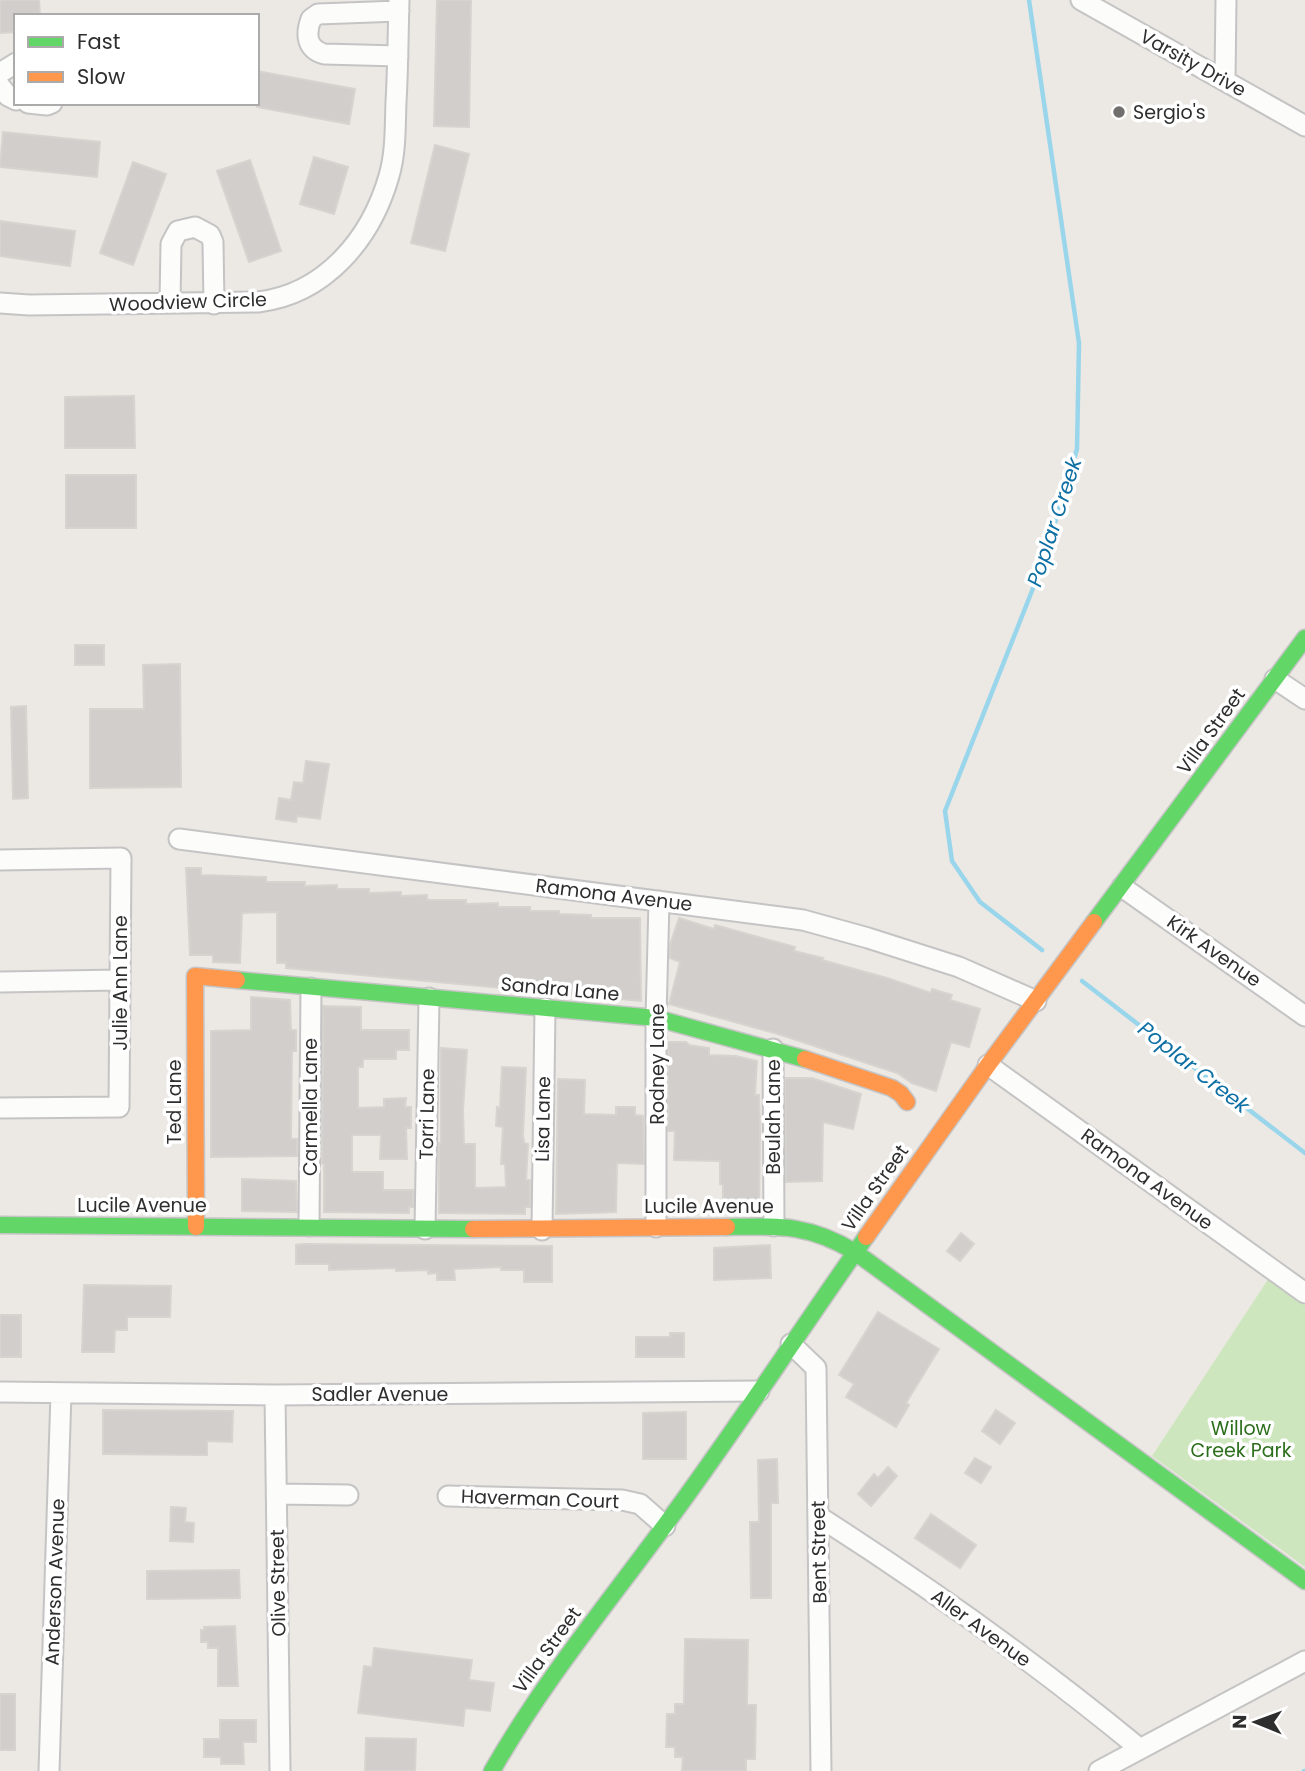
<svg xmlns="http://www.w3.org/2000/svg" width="1305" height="1771" viewBox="0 0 1305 1771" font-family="Poppins,sans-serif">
<rect width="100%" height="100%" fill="#ece8e4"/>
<path fill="#cee6be" d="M1269 1278 1305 1304V1567L1152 1456Z"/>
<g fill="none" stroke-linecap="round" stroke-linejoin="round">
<path stroke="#99d6ec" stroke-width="4.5" d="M1029 0 1079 343 1077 449 1043 563 945 811 952 861 980 902 1042 950
M1082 981 1305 1153
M1304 1771H1305"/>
</g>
<path fill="#d1cecb" stroke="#d7d4d0" stroke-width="2" d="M0 0H39L40 16H16V32L0 33Z
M437 0H471L469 127 434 126Z
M257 71 355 89 349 124 257 107Z
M3 132 100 142 97 177 0 167Z
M435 145 469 154 445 251 411 243Z
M314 157 348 167 334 214 300 204Z
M250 160 281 251 249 262 217 171Z
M133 162 166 174 133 265 100 253Z
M0 221 75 231 70 266 0 256Z
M134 396 135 448H65V397Z
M66 475H136V528H66Z
M75 645H104V665H75Z
M180 664 181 787 90 788V709H144L143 665Z
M26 706 28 798 13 799 11 707Z
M306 761 329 764 320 819 297 816 296 822 276 819 279 798 291 800 294 782 303 783Z
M186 868H201V875L266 877V882H305V886L337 885V889H369V893L401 892V896L427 895V900H466V904L498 903V907H530V911H559V914L591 915V918H640L641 1001 286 968V963H277V912L242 913 240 963 213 962V955H190Z
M679 918 714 929 715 925 795 947 794 951 823 958 822 960 887 978 931 993 932 989 952 995 950 1000 980 1009 969 1047 951 1042 936 1091 912 1083 897 1073 778 1034 669 1004 680 962 670 958V945Z
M251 997 290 1000 291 1030H296V1051H292L291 1139H297V1156L211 1157V1031L251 1030Z
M323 1006 361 1007V1030H409V1050H396V1059H363V1067H358V1108L384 1107V1099L406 1098 405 1107H411V1128H406L407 1159H380L381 1135H352V1172H383V1190H413V1207H409V1213L324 1212V1165L322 1163Z
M668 1042H686L689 1045 709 1048V1055L736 1056 757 1061 755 1095H759L760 1129 759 1211H723V1185L720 1184V1161L674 1160 675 1131H668Z
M441 1048 467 1050 463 1110 464 1144H475V1188L506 1187 505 1164H501L503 1127 496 1126 497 1107 500 1108 502 1067 526 1068 523 1135 524 1143 528 1144 526 1180H530V1207H525V1214L439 1213V1143H441Z
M785 1078H812L861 1094 853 1129 823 1122 822 1181 786 1182Z
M558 1079 585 1080 584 1114 616 1115V1107H635V1115L643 1116 644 1164 617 1163 616 1212 556 1214Z
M242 1179 296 1181 297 1212 242 1211Z
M961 1233 974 1244 960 1261 947 1251Z
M304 1244 552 1246V1282H524V1270H501V1267L454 1269 455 1280H437V1273L428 1274V1270L396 1271V1268L329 1270V1264H296V1245Z
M770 1245 771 1278 714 1280V1248Z
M84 1285 171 1286 170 1317H127V1330H115L114 1352H82Z
M878 1312 939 1349 906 1403 909 1405 896 1427 846 1397 854 1384 839 1375Z
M0 1315H21V1357H0Z
M670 1333H684V1357H636V1337H670Z
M103 1410 233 1411 232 1442 207 1441V1455L103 1454Z
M996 1410 1015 1423 1000 1444 982 1431Z
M686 1412V1459H643V1413Z
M975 1458 991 1467 981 1483 965 1473Z
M777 1459 778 1503H771V1598H751L750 1522H759L758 1460Z
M888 1467 897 1476 871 1506 858 1494 874 1474 878 1478Z
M171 1507 186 1508 185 1522 194 1523 193 1542 170 1541Z
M931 1514 976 1545 960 1568 915 1538Z
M239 1570 240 1598 147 1599V1571Z
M235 1626 238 1686H218V1648H208V1642H201V1630H204V1627Z
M685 1639 748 1640 747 1705H756L755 1759H746V1771H682L683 1757H675V1747H666L667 1714H675V1704H684Z
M374 1648 472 1660 469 1680 494 1683 490 1711 465 1708 463 1726 358 1713 364 1666 372 1667Z
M0 1694H15V1750H0Z
M220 1720H256V1742H243L244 1764H221V1757H204V1739H220Z
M366 1738 416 1739 415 1771H365Z"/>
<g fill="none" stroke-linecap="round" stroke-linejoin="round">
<g stroke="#c5c4c5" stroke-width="23">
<path id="street" d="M1081 0 1305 126
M398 56 324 54C307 49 305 35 311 19L318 14 399 11
M0 73 16 63
M1225 79 1226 0
M0 86 8 96 16 100
M28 103 47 105 52 103
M0 303 29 305 258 302C325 294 371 239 389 176 396 152 395 127 396 102 398 68 398 34 399 0
M170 303 171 244 178 231 195 227 210 235 213 242 214 304
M1275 679 1305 699
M179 839 803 920 868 938 959 967 1036 1001
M0 860 121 858 119 1107 0 1108
M1122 887 1305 1016
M0 982 120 980
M773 1049 774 1226
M988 1065 1305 1293
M309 1226 311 988
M656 1227V1018L659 901
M425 1229 429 998
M542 1230 545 1008
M791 1344 816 1368 821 1771
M0 1392 275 1395 759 1391
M275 1395 280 1771
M277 1494 348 1495
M448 1496 622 1500 640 1504 665 1526
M818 1516C929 1587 1037 1664 1139 1748
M49 1771 61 1393
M1099 1771 1305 1661"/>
</g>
<g stroke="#c5c4c5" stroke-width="19">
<path id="fast" d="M1094 922 1305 638
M237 980 656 1018 805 1059
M0 1225 473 1229
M727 1227C780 1226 809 1224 855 1252L1305 1581
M492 1771C541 1685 604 1608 663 1528 734 1433 798 1333 866 1237"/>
</g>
<g stroke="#c5c4c5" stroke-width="19">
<path id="slow" d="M805 1059 892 1088 901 1094 907 1102
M196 1227 195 976 237 980
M473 1229 727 1227
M866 1237 988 1065 1094 922"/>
</g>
<use href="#street" stroke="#fcfcfb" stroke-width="19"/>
<use href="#fast" stroke="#63d668" stroke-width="16"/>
<use href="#slow" stroke="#ff974d" stroke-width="16"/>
</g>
<circle fill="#706f6e" stroke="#fff" stroke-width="2.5" cx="1119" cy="112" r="7"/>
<g text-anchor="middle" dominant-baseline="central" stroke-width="7" stroke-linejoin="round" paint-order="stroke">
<g font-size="19" fill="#2e2e2e" stroke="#fff">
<text transform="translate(1193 63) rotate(29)">Varsity Drive</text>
<text transform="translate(188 302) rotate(-2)">Woodview Circle</text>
<text transform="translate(1211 731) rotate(-54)">Villa Street</text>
<text transform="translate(614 895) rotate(7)">Ramona Avenue</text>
<text transform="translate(1214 951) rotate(35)">Kirk Avenue</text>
<text transform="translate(120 983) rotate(-90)">Julie Ann Lane</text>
<text transform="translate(560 989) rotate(5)">Sandra Lane</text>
<text transform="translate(657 1064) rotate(-90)">Rodney Lane</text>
<text transform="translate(174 1102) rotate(-90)">Ted Lane</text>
<text transform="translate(310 1107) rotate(-90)">Carmella Lane</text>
<text transform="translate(427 1114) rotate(-89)">Torri Lane</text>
<text transform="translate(773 1117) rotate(-90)">Beulah Lane</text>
<text transform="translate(543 1119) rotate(-89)">Lisa Lane</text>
<text transform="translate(1147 1179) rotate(36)">Ramona Avenue</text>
<text transform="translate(875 1188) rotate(-55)">Villa Street</text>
<text x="142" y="1205">Lucile Avenue</text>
<text x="709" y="1206">Lucile Avenue</text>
<text x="380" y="1394">Sadler Avenue</text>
<text transform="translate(540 1499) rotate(2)">Haverman Court</text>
<text transform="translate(819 1552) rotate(-91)">Bent Street</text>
<text transform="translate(55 1582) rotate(-88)">Anderson Avenue</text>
<text transform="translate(278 1583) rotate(-91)">Olive Street</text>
<text transform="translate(981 1628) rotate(36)">Aller Avenue</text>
<text transform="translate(547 1650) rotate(-54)">Villa Street</text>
</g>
<g font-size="19" fill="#2e2e2e" stroke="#fff" text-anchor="start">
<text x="1133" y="112">Sergio's</text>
</g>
<g font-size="19" fill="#2c6e1b" stroke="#fff">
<text x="1241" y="1428">Willow<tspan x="1241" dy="22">Creek Park</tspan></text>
</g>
<g font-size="21" font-style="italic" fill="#0d6fa3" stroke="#fff">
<text transform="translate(1054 522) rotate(-72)">Poplar Creek</text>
<text transform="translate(1194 1067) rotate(38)">Poplar Creek</text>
</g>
</g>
<rect x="14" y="14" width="245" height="91" fill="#ffffff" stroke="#ababab" stroke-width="2"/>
<rect x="28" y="37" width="35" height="10" fill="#63d668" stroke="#ababab" stroke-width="2"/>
<text x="77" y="49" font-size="21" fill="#2e2e2e">Fast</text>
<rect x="28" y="72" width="35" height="10" fill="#ff974d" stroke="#ababab" stroke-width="2"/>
<text x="77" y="84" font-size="21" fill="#2e2e2e">Slow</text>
<g transform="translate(1256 1722) rotate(271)" stroke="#ffffff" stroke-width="5" paint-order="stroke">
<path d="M0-5L12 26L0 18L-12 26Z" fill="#2e2e2e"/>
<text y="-10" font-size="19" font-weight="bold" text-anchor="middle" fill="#2e2e2e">N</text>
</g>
</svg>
